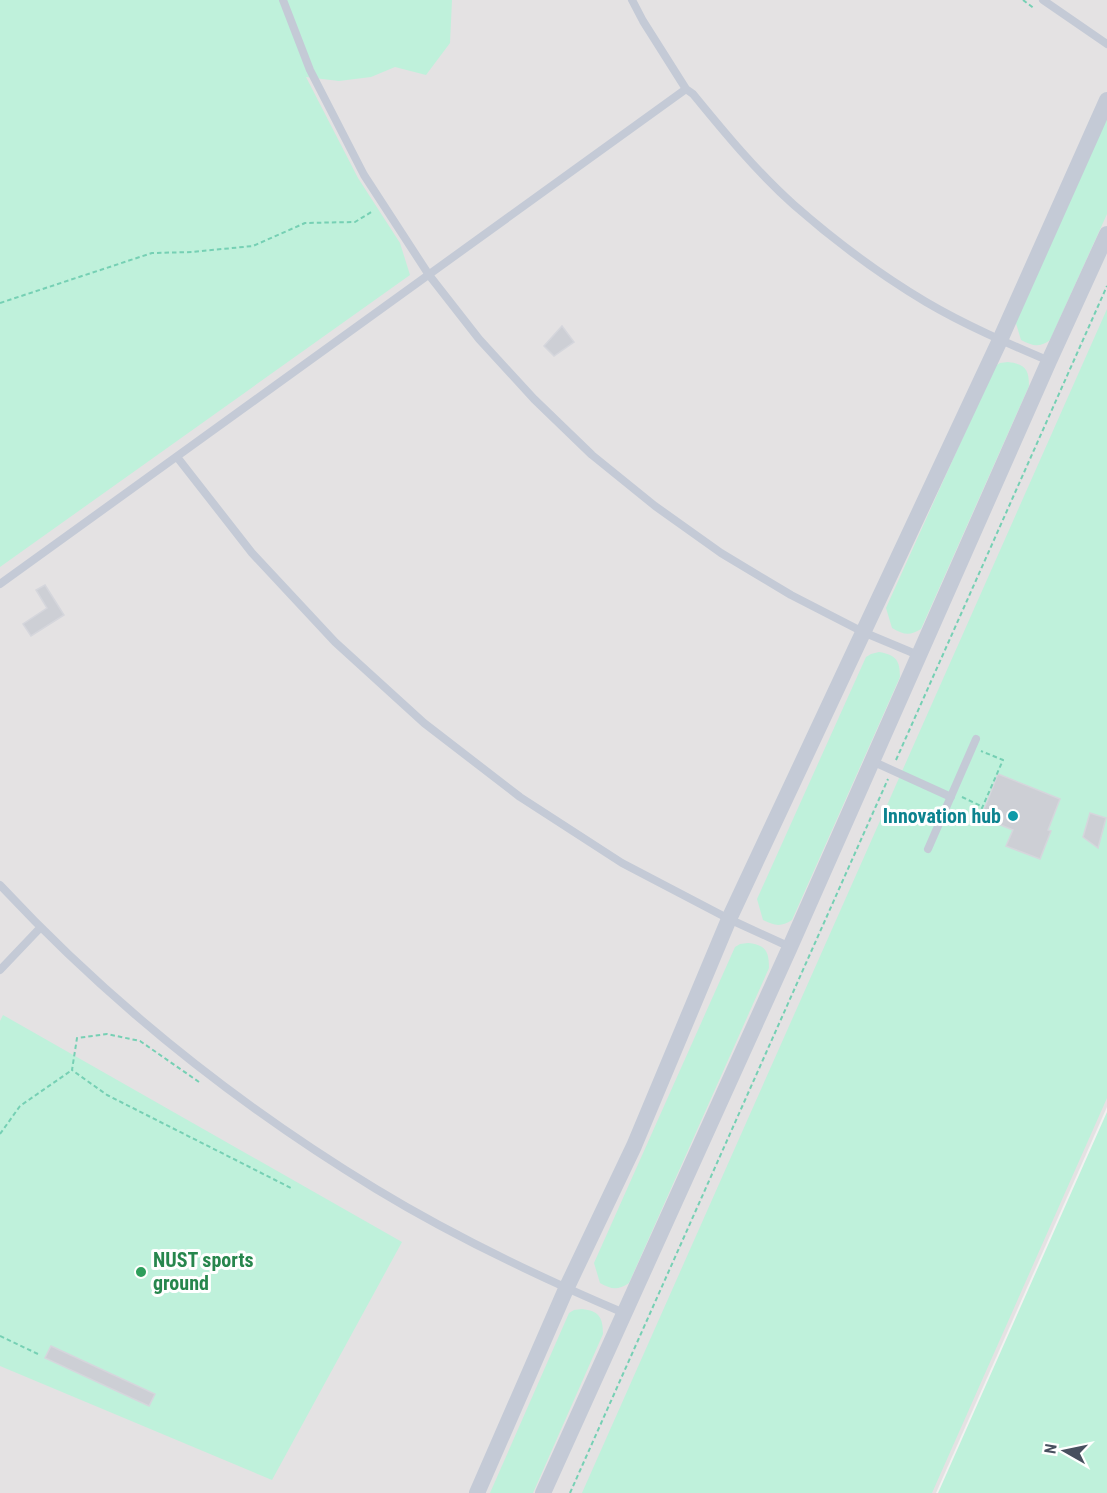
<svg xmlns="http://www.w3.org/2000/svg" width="1107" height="1493" viewBox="0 0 1107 1493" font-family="'Roboto Condensed',sans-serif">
<rect width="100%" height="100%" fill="#f3f1f1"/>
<path fill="#e4e2e3" d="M0 0H1107V1107L936 1493H0Z"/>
<path fill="#bff1db" d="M0 0H452L450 43 426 75 395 67 371 77 339 81 306 77 358 178 400 243 410 275 0 567Z
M1107 116V214L1050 340C1039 348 1033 346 1021 340L1015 320Z
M1107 309V1098L932 1493H582Z
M1008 362C1025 364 1029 369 1029 386L921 629C910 636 904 635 892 628L886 608 995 366 1000 363Z
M879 652C896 655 900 660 900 677L792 920C781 927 775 926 763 920L757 899 866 657 871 654Z
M748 943C765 945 769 950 769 968L629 1283C617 1291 611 1289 600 1283L594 1263 735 947 740 944Z
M3 1015 402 1242 272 1480 0 1366V1021Z
M1107 1112V1493H938Z
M582 1309C599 1311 603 1317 603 1334L533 1493H490L569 1313 574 1310Z"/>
<path fill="#cdcfd5" stroke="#d5d6dc" stroke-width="1.5" d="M562 326 574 342 554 356 544 346Z
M45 585 64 615 31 636 23 624 47 608 36 590Z
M998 774 1060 799 1048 830 1051 831 1040 859 1006 846 1013 830 981 817Z
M1090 813 1106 818 1098 848 1083 837Z
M51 1346 155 1394 149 1406 45 1358Z"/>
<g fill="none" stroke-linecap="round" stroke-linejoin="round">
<path stroke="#76d0b4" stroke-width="2" stroke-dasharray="4.5 3" stroke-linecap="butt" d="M1023 0 1035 9
M0 303 152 253 192 252 253 246 305 223 355 222 373 211
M896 760 1107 286
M962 797 983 807
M956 815 975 824 1003 760 981 751
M199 1082 140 1041 107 1034 77 1038 72 1070 107 1095 293 1189
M0 1134 20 1106 72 1070
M0 1336 38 1354
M570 1493 888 779"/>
<path stroke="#c4cad6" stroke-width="8" d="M283 0 310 70 364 175 429 275 479 339 534 399 592 455 655 506 721 553 791 595 863 632 918 655
M632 0 643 21 686 89 693 94C724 132 757 172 794 205 835 241 879 274 926 302 965 325 1007 343 1049 361
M1043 0 1107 44
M177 457 252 553 335 642 424 723 520 797 622 863 729 919 790 947
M0 584 686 89
M872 761 951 797
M928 849 976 739
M0 885C110 1003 238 1105 376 1189 455 1237 539 1277 624 1313
M0 970 40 928"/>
<path stroke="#c4cad6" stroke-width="16" d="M477 1493 566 1289 634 1146 729 919 1000 340 1107 100
M543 1493 790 947 1049 361 1107 234"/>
</g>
<circle fill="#0f9aa8" stroke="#fff" stroke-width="2" cx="1013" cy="816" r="6"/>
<circle fill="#2e9e5b" stroke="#fff" stroke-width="2" cx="141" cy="1272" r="6"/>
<g text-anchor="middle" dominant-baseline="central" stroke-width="6" stroke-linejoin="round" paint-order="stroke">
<g font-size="20" font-weight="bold" fill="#0d838f" stroke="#fff" text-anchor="end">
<text x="1001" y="816">Innovation hub</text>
</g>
<g font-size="20" font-weight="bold" fill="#27864d" stroke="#fff" text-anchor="start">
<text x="153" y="1260">NUST sports<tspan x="153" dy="23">ground</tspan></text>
</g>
</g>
<g transform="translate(1065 1451) rotate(279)" stroke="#ffffff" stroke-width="4.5" paint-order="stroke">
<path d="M0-4.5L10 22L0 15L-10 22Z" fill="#48505f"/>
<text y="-9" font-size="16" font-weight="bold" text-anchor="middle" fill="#48505f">N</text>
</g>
</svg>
